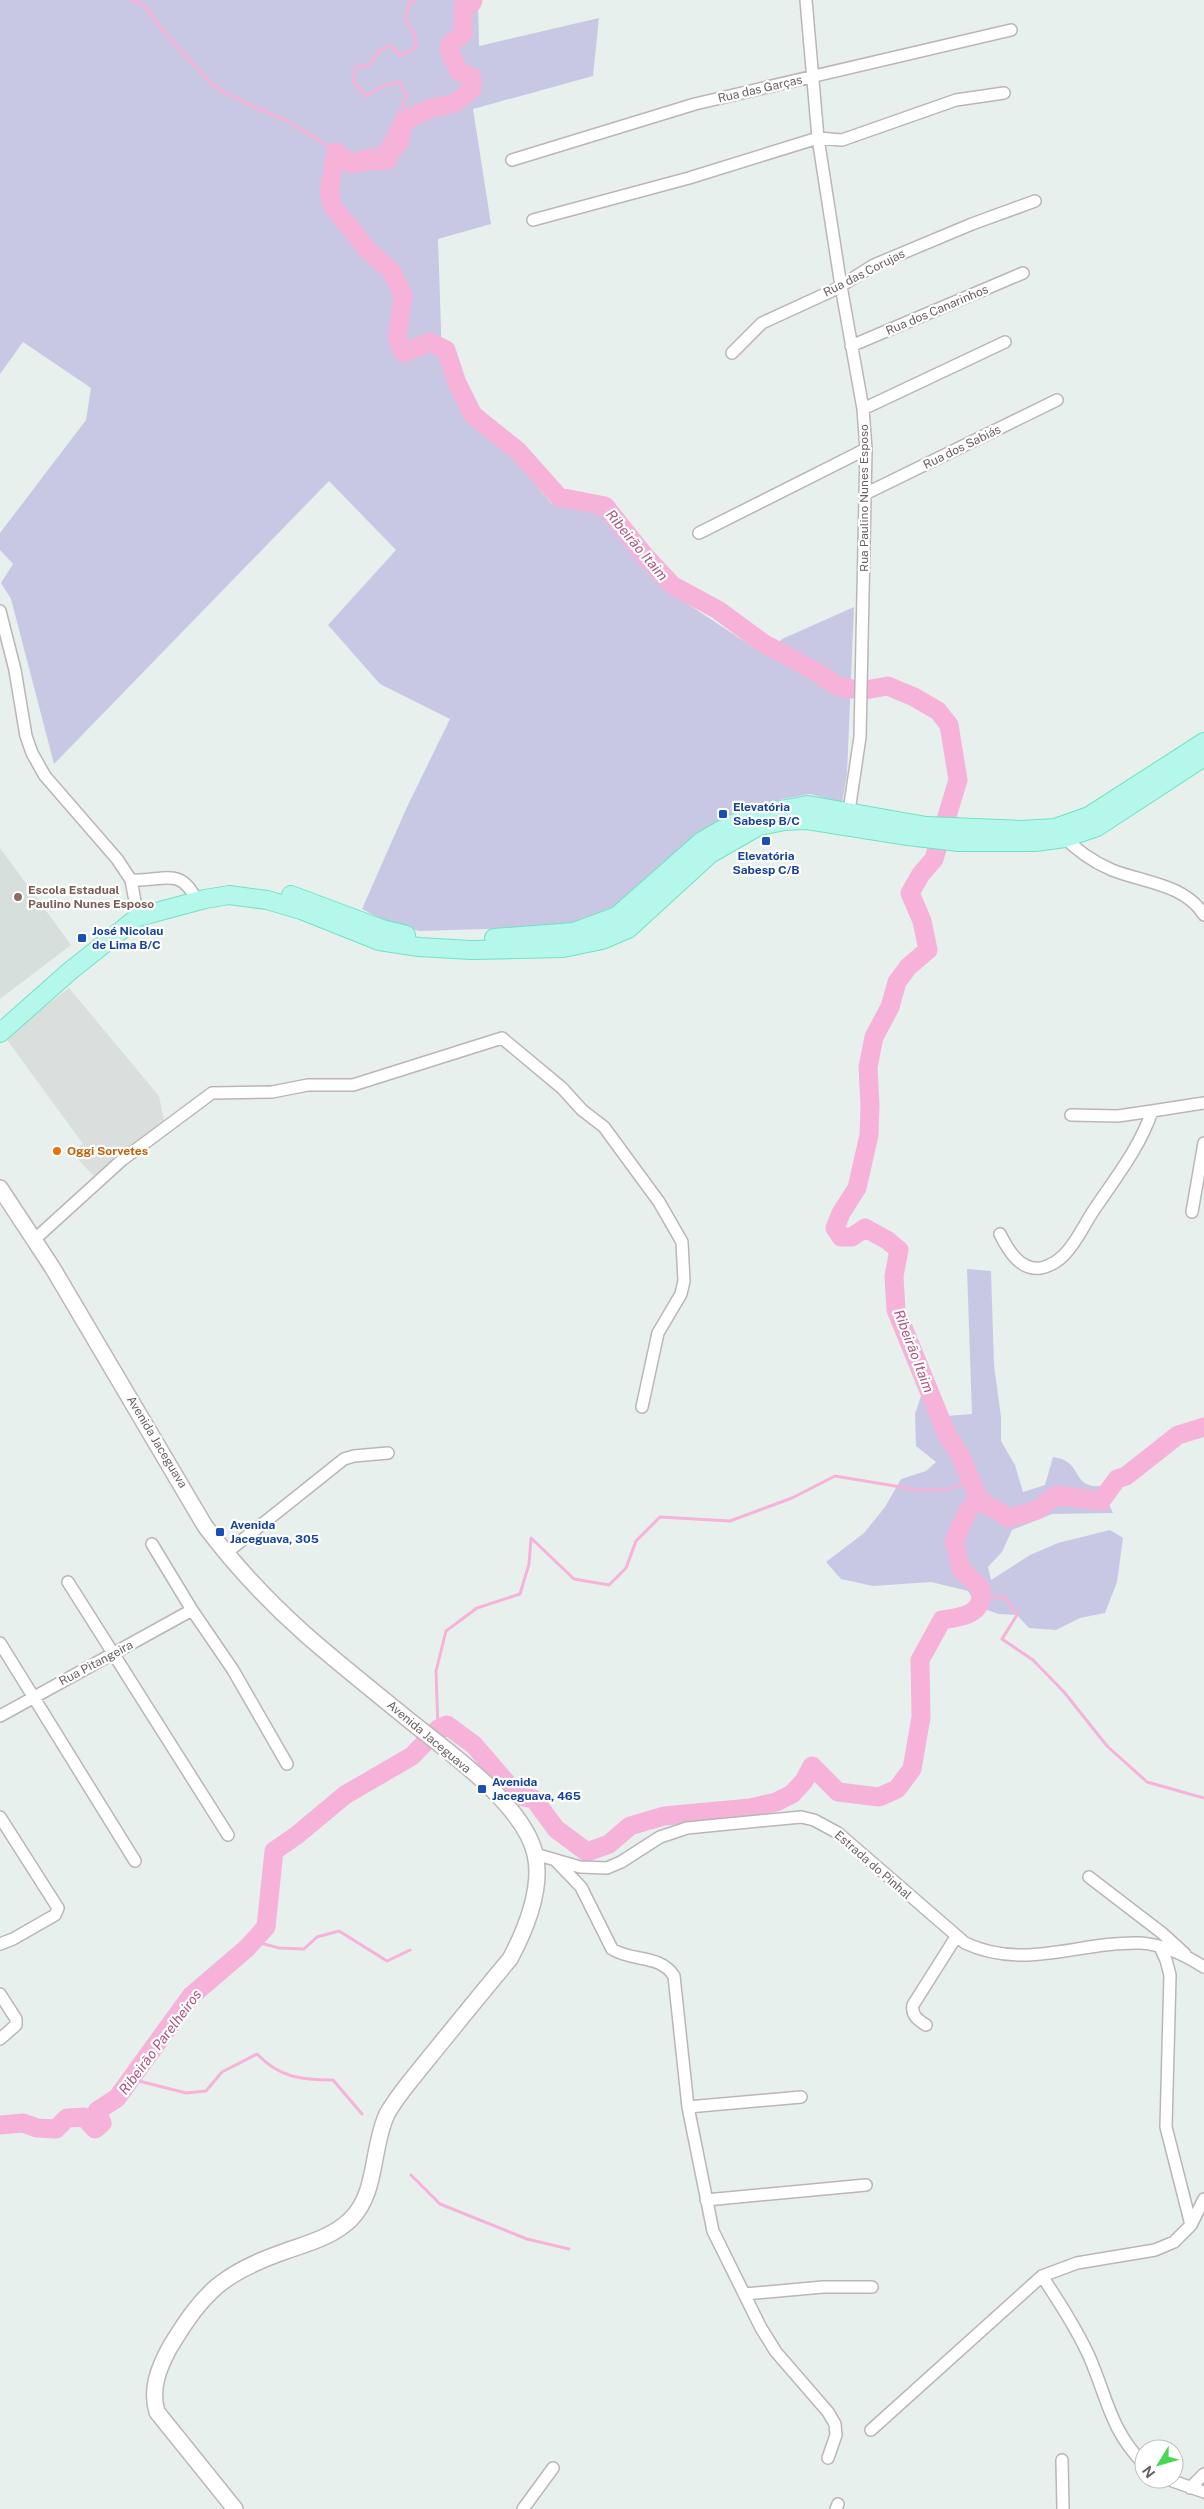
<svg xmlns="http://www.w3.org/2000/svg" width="1204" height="2509" viewBox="0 0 1204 2509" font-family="'Public Sans',sans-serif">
<rect width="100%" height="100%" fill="#e8f0ee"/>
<path fill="#dadfdd" d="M69 988 159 1096 164 1120 94 1176 70 1151 83 1144 5 1037Z"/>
<path fill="#d7dfdd" d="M0 848 71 945 0 999Z"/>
<path fill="#c8c8e4" d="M0 0H478L479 46 599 18 593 76 473 109 491 224 438 239 442 358 469 421 510 455 552 504 600 512 668 591 765 655 782 639 854 607 847 774 842 803 810 794 783 799 734 813 695 837 618 908 572 923 546 927 419 931 385 921 362 909 407 807 450 719 380 684 328 625 396 550 329 481 54 764 11 599 1 583 13 564 0 550V533L86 420 91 388 23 342 0 374Z
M967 1269 991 1271 994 1365 1001 1417V1441L1015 1465 1023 1492 1045 1485 1053 1457C1056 1458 1061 1458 1064 1460 1080 1467 1075 1488 1100 1486L1113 1513 1052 1514 1012 1530 1002 1552 988 1567 991 1580 1030 1555 1058 1543 1110 1530 1123 1538 1117 1582 1105 1613 1080 1618 1056 1630 1029 1628 1017 1615 999 1614 978 1607 968 1591 931 1582 873 1586 841 1579 826 1562 864 1533 885 1507 901 1479 926 1471 936 1462 916 1446 915 1414 922 1393 947 1416 972 1414Z"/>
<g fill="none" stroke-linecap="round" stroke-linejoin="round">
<path stroke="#f6b2d8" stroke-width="3" d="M131 0 145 6 169 38 214 86 247 104 283 119 316 138 336 152 351 155 382 147 407 96 399 82 379 88 366 96 353 82 355 67 369 66 378 52 390 45 401 56 416 47 415 35 406 22 409 3 416 0
M982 1596 1006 1598 1017 1615 1002 1639 1033 1660 1064 1692 1107 1746 1147 1782 1204 1798
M438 1729 436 1671 446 1631 477 1608 520 1594 529 1564 531 1538 574 1579 609 1585 626 1568 636 1541 660 1517 730 1521 792 1498 835 1476 919 1490 950 1489 969 1480
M253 1941 279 1948 304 1949 317 1937 339 1931 387 1961 410 1950
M131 2079 186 2093 206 2091 222 2072 257 2054C280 2078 302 2080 333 2080L362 2114
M411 2175 440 2204 527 2239 569 2249"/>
<path stroke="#f6b2d8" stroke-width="19" d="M473 0 472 3 463 6V34L450 44 449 50 459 72 472 77V89L455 103 429 109 411 117 401 127 400 141 389 153 387 160C375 162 365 160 352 164L336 152 329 192 333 207 367 249 392 272 403 296 397 338 404 353 430 342 446 350 457 383 473 415 518 451 559 497 605 506 644 555 672 585 718 610 763 643 813 670 839 687 852 689
M865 690 888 686 914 697 938 711 949 725 958 780 934 859 921 874 910 893 922 921 928 950 908 967 897 982 890 1007 874 1037 868 1067 870 1105 869 1135 857 1188 841 1213 835 1228 841 1237H852L865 1228 887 1240 899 1250 894 1276 896 1310 947 1435 959 1453 979 1500
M0 2125 23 2123 37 2128 56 2129 67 2118 84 2117 95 2129 102 2123 97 2111 117 2098 191 1996 247 1948 266 1927 274 1851 297 1835 345 1795 412 1756 438 1729 447 1725 474 1745 518 1796 534 1799 556 1829 587 1852 609 1844 630 1826 664 1816 750 1808 776 1802 792 1794 804 1781 812 1766 838 1792 879 1797 897 1789 912 1769 921 1717 920 1660 942 1620C962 1617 984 1615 981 1589L961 1569 954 1541 968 1510 979 1500 1009 1518 1037 1510 1056 1495 1101 1501 1117 1479 1126 1476 1178 1435 1204 1427"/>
<g stroke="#bbb5b8" stroke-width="14">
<path id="street" d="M806 0 818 138 841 286 863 409 866 449 860 737 849 811
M512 160 695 104 1011 30
M533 220 689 178 818 138 842 140 956 100 1004 93
M851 346 1023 273
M732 353 762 323 836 289 874 265 972 224 1035 201
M863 409 1005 342
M867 493 1057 400
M699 533 866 449
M0 611 15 670 26 736 32 753 45 776 117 859 131 880 138 917
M1061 834C1075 849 1093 862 1112 870 1142 882 1185 884 1204 915
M131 880C163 882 180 865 197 901
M1071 1115 1118 1116 1152 1111
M1192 1212 1204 1143
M1000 1234C1008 1250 1020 1271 1041 1268 1050 1266 1058 1261 1064 1255 1076 1243 1083 1227 1092 1213 1113 1181 1140 1148 1152 1111L1204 1103
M35 1239 122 1160 212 1093 272 1092 308 1085H353L502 1038 562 1088 582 1110 604 1127 659 1202 682 1242 684 1281 681 1294 658 1333 642 1407
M152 1544 192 1610 233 1670 287 1764
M226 1553 344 1459 354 1456 388 1453
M68 1582 228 1835
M0 1643 135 1861
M0 1716 192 1610
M0 1817 58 1908 55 1915 13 1939 0 1944
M535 1854 580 1867 607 1868 621 1862 660 1837 687 1828 801 1817 814 1820 838 1833 965 1943C1025 1971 1079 1941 1140 1943 1162 1944 1185 1955 1204 1967
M556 1861 581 1887 612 1949C632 1962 660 1954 674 1976L688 2107 713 2231 761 2328 776 2352 828 2412 835 2424 836 2435 828 2458
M1089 1877 1162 1933 1185 1954
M1160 1947 1166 1960 1170 1975 1166 2127 1191 2225
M0 1994 16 2019V2025L0 2039
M926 2025C918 2020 911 2015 913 2005L956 1937
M688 2107 801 2097
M706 2200 866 2185
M1042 2276C1059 2302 1076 2328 1089 2356 1107 2397 1110 2430 1144 2464
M744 2294 823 2287H872
M871 2430 1042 2276 1077 2263 1155 2250 1174 2242 1191 2225 1204 2199
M1062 2460 1063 2509
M1167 2479 1204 2492
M1190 2488 1204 2474
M523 2509 553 2468
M836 2509 838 2504"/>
</g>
<g stroke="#beb6ba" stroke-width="18">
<path id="secondary" d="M0 1188 52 1267 205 1526C235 1566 268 1601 305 1634 339 1664 375 1692 410 1721 449 1752 524 1805 535 1854 543 1888 525 1931 510 1959 482 1992 455 2026 428 2059 414 2077 398 2094 387 2114 371 2148 378 2193 350 2220 332 2237 309 2243 286 2251 223 2273 204 2291 170 2347 159 2367 150 2389 157 2412L235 2509"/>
</g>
<g stroke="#6ee3c2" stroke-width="20">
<path id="primary" d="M291 895 382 929 406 935
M494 938 574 932 617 916 702 841 730 825 759 814 808 805 926 826 1021 830 1055 828 1089 816 1204 742
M0 1033 70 971 138 917 205 899 229 895 267 900 301 910 379 941 419 947 471 950 563 948 602 940 628 929 710 854 759 826 785 821 807 820 908 836 959 842H1035L1065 838 1097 827 1204 757"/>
</g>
<use href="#street" stroke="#fff" stroke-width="11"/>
<use href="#secondary" stroke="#fff" stroke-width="15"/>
<use href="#primary" stroke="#b6f7ec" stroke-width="18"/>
</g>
<g fill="#1a4fb4" stroke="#fff" stroke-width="2">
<rect x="718" y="809" width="10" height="10" rx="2.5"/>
<rect x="761" y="836" width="10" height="10" rx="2.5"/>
<rect x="77" y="933" width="10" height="10" rx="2.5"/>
<rect x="215" y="1527" width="10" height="10" rx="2.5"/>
<rect x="477" y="1784" width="10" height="10" rx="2.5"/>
</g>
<circle fill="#8d6e63" stroke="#fff" stroke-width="2" cx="18" cy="897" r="5"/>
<circle fill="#e8710a" stroke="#fff" stroke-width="2" cx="57" cy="1151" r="5"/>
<g text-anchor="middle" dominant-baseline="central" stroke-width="4.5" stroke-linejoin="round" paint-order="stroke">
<g font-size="12" fill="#675f63" stroke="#fff">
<text transform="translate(760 89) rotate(-13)">Rua das Garças</text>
<text transform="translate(864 273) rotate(-27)">Rua das Corujas</text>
<text transform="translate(937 310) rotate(-23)">Rua dos Canarinhos</text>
<text transform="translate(962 447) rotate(-26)">Rua dos Sabiás</text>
<text transform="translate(864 498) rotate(-90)">Rua Paulino Nunes Esposo</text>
<text transform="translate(157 1442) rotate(59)">Avenida Jaceguava</text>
<text transform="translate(96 1663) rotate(-28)">Rua Pitangeira</text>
<text transform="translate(429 1737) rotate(40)">Avenida Jaceguava</text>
<text transform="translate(873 1865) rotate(41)">Estrada do Pinhal</text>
</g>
<g font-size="12" font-weight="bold" fill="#164399" stroke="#fff" text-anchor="start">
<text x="733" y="807">Elevatória<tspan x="733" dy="14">Sabesp B/C</tspan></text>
<text x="766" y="856" text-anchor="middle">Elevatória<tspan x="766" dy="14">Sabesp C/B</tspan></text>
<text x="92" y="931">José Nicolau<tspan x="92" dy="14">de Lima B/C</tspan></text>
<text x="230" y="1525">Avenida<tspan x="230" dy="14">Jaceguava, 305</tspan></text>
<text x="492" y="1782">Avenida<tspan x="492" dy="14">Jaceguava, 465</tspan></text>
</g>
<g font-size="12" font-weight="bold" fill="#785e54" stroke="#fff" text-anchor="start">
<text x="28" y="890">Escola Estadual<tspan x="28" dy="14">Paulino Nunes Esposo</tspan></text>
</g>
<g font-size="12" font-weight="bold" fill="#c56008" stroke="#fff" text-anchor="start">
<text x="67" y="1151">Oggi Sorvetes</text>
</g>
<g font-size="14" font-style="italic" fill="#b05380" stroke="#fff">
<text transform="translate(637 545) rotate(50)">Ribeirão Itaim</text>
<text transform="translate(914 1351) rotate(69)">Ribeirão Itaim</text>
<text transform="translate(160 2042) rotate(-53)">Ribeirão Parelheiros</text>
</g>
</g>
<g transform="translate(1159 2464) rotate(233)"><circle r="24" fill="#ffffff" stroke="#c2bfc1"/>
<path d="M0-4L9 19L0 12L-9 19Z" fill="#47d752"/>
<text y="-8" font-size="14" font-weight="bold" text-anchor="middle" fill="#675f63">N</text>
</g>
</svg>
